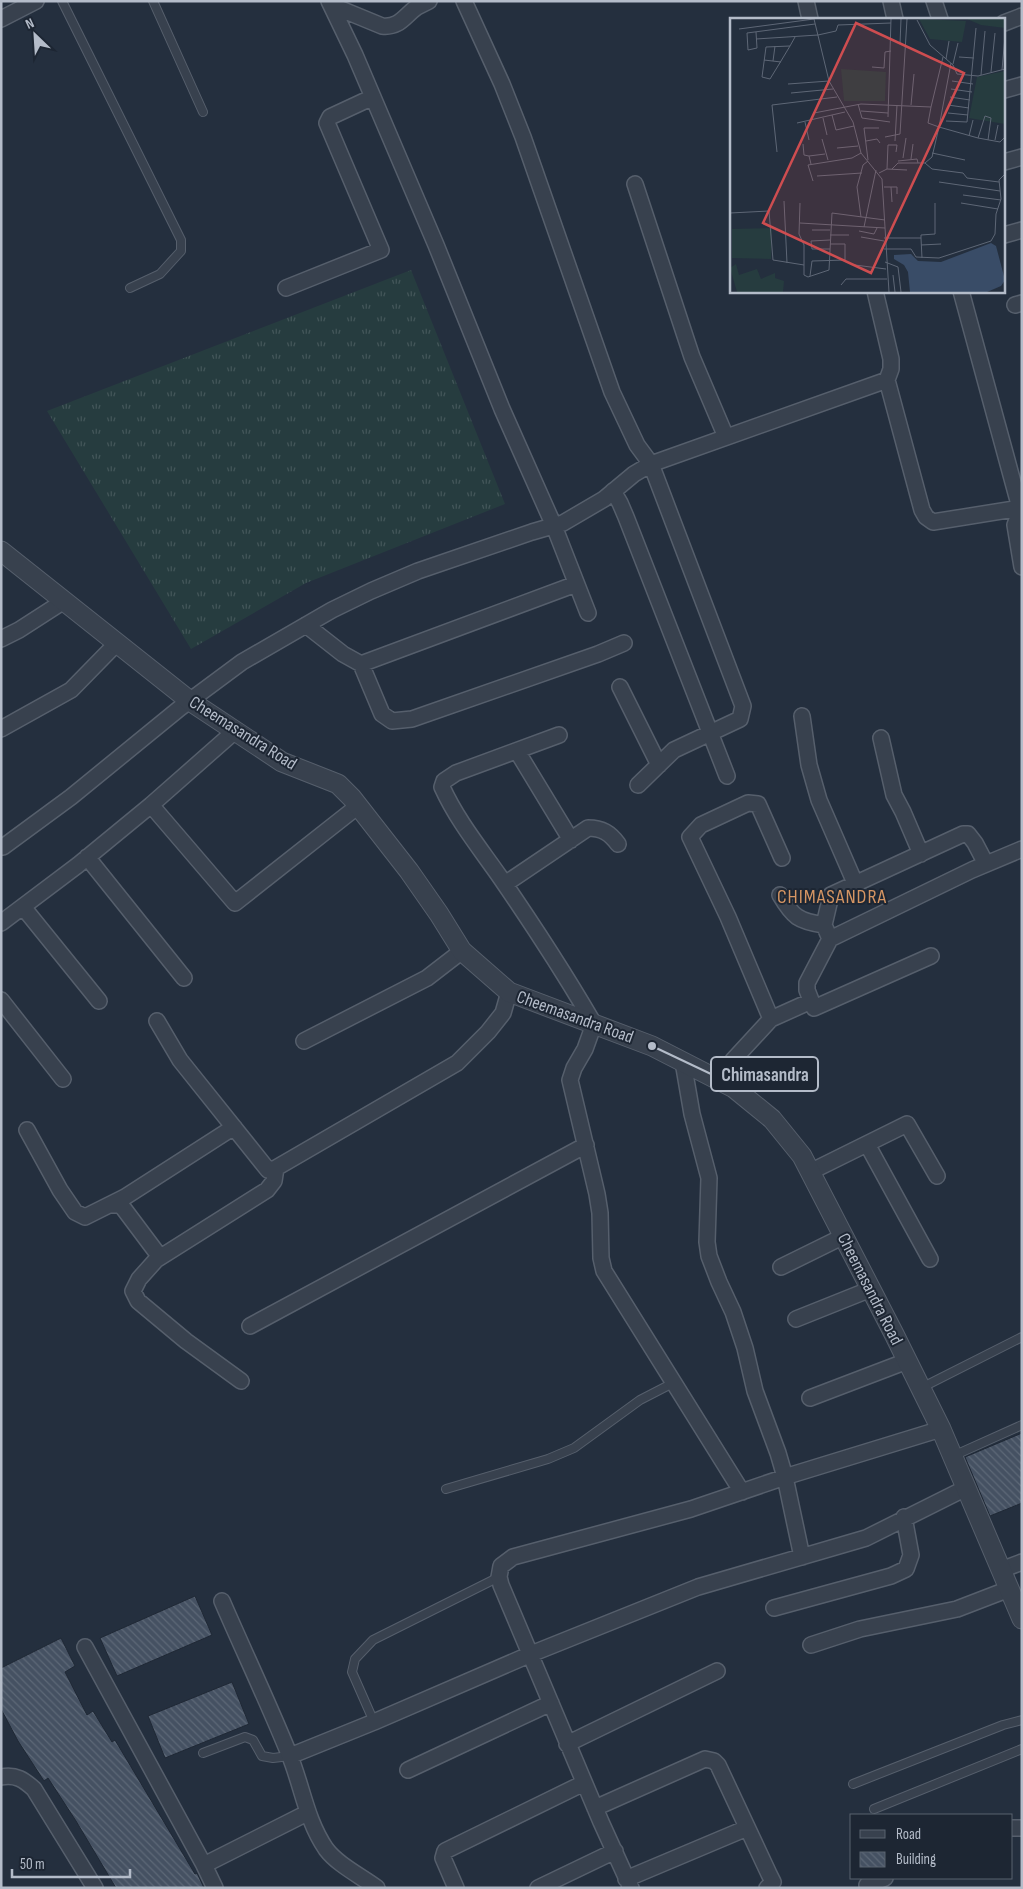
<svg xmlns="http://www.w3.org/2000/svg" width="1023" height="1889" viewBox="0 0 1023 1889" font-family="'Sofia Sans Condensed',sans-serif">
<defs>
<pattern id="grass-tufts" width="24" height="20" patternUnits="userSpaceOnUse" patternTransform="scale(1.25)"><rect width="24" height="20" fill="#263c3f"/><path d="M3 7l-1-3M5 7V3M7 7l1-3M15 17l-1-3M17 17v-4M19 17l1-3" fill="none" stroke="#435659"/></pattern>
<pattern id="building-back-hatch" width="6" height="6" patternUnits="userSpaceOnUse" patternTransform="scale(1.25)"><rect width="6" height="6" fill="#455162"/><path d="M-1 5l2 2M0 0l6 6M5-1l2 2" fill="none" stroke="#5d6877"/></pattern>
</defs>
<rect width="100%" height="100%" fill="#242f3e"/>
<path fill="url(#grass-tufts)" d="M411 270 505 504 306 583 191 649 47 411Z"/>
<path fill="url(#building-back-hatch)" stroke="#1f2835" d="M1022 1433V1503L990 1516 965 1457Z
M195 1596 212 1635 117 1676 100 1638Z
M61 1638 75 1666 65 1672 87 1715 93 1711 112 1742 115 1740 195 1874 197 1873 204 1888H116L76 1821 48 1778 44 1781 18 1741 1 1709V1668Z
M232 1682 249 1724 165 1758 148 1716Z"/>
<g fill="none" stroke-linecap="round" stroke-linejoin="round">
<g stroke="#565f6c" stroke-width="10">
<path id="service" d="M62 1 181 240V251L160 274 130 288
M153 1 203 112
M921 1388 1022 1337
M953 1456 1022 1425
M446 1489 548 1459 574 1448 640 1400 673 1383
M374 1722 352 1672 355 1659 373 1640 499 1577
M203 1753 245 1737 253 1740 262 1756 273 1758 290 1756
M853 1784 1003 1725 1022 1720
M874 1809 1022 1749"/>
</g>
<g stroke="#565f6c" stroke-width="18">
<path id="minor" d="M329 1 355 55 436 245 502 409 554 526 588 613
M464 1 502 84 523 137 612 392 637 445 651 464 743 706 740 719 674 750 638 785
M806 1 810 19
M891 1 895 19
M934 1 940 19
M331 5 382 26C400 28 405 15 417 7 421 5 425 3 429 1
M1 19 36 1
M1004 23 1022 16
M1004 90 1022 85
M1004 162 1022 157
M635 184 692 357 726 437
M1004 235 1022 230
M286 288 381 250 327 123 330 117 373 97
M1015 305 1022 303
M887 380 922 510 926 517 933 522 1020 508 961 291
M613 491 620 503 626 517 727 776
M1022 507 1015 525 1022 567
M306 625 343 654 361 664 382 714 392 721 412 719 598 654 624 643
M1 639 19 630 64 601
M361 664 576 584
M620 687 659 765
M802 716 809 765 819 800 855 883
M1 729 71 690 117 643
M559 735 456 773 444 781 442 787C457 820 479 847 500 877 533 925 565 974 594 1024L585 1049 574 1068 570 1080 597 1194 600 1213 601 1258 604 1271 742 1492
M881 738 894 795 903 812 921 854
M517 751 571 840
M151 805 235 903 358 806
M3 847 71 797 180 708 242 662 332 610 371 591 418 571 532 532 563 523 604 499 634 474 651 464 887 380 891 369V359L875 291
M87 857 184 978
M505 884 588 828C602 828 610 833 618 844
M780 895C793 917 798 921 824 925
M23 907 99 1001
M1 923 78 865 151 805 235 731
M830 939 824 925 831 895 963 834H968L975 843 986 864
M931 956 814 1008 807 990V983L830 939 972 870 1022 849
M1 1000 63 1079
M771 1019 728 917 690 837 701 825 748 803 758 804 782 858
M157 1021 180 1060 268 1170 276 1168 457 1063 488 1032 503 1013 509 992
M304 1041 427 978 462 951
M683 1062 692 1114 709 1178 707 1242 709 1256 719 1282 733 1312 745 1348 755 1391 778 1453 785 1477 802 1557
M718 1080 734 1059 771 1019 811 1001
M27 1130 60 1190 75 1212 85 1217 125 1197 234 1127
M867 1144 930 1259
M810 1172 907 1124 937 1176
M111 1205H120L124 1209 160 1257
M781 1267 844 1236
M796 1319 871 1289
M250 1326 586 1145
M241 1381 186 1341 138 1301 133 1291 139 1279 156 1260 267 1190 274 1181 276 1168
M810 1398 907 1361
M1001 1570 1022 1562
M222 1601C244 1652 268 1702 289 1754 302 1785 306 1820 326 1849 338 1865 361 1876 377 1888
M774 1608 891 1576 906 1569 911 1555 904 1517
M811 1645 860 1629 957 1609 1009 1589
M85 1647 204 1865 215 1888
M567 1744 717 1671
M290 1756 374 1722 531 1654 698 1587 866 1538 966 1488
M408 1770 551 1703
M1 1777C16 1774 24 1780 34 1789L95 1888
M595 1808 705 1759 714 1761 718 1765 769 1874 773 1882 767 1888
M1012 1828H1022
M204 1865 307 1813
M626 1879 747 1828
M867 1885 885 1878
M456 1888 443 1858 445 1851 584 1783
M538 1888 615 1851
M631 1888 601 1822 501 1585 499 1577 501 1566 513 1557 691 1509 791 1475 941 1429"/>
</g>
<g stroke="#565f6c" stroke-width="21">
<path id="tertiary" d="M1 551 190 701 282 762 338 784 352 798 409 871 439 914 462 951 509 992 652 1046 734 1088 772 1119 802 1156 894 1334 941 1429 1022 1619"/>
</g>
<use href="#service" stroke="#38414e" stroke-width="8"/>
<use href="#minor" stroke="#38414e" stroke-width="15"/>
<use href="#tertiary" stroke="#38414e" stroke-width="19"/>
</g>
<g text-anchor="middle" dominant-baseline="central" stroke-width="4" stroke-linejoin="round" paint-order="stroke">
<g font-size="18" fill="#b4bcc9" stroke="#1d2633">
<text transform="translate(243 733) rotate(32)">Cheemasandra Road</text>
<text transform="translate(575 1017) rotate(20)">Cheemasandra Road</text>
<text transform="translate(870 1289) rotate(63)">Cheemasandra Road</text>
</g>
<g font-size="20" letter-spacing="1" fill="#d59563" stroke="#1d2633">
<text x="832" y="897">CHIMASANDRA</text>
</g>
</g>
<g transform="translate(730 18)">
<rect width="275" height="275" fill="#242f3e"/>
<path d="M189 1 236 3 232 24 200 21ZM111 51 156 54 155 83H114ZM275 53V106L239 100 247 59ZM42 210 41 241 2 240V211ZM6 246 9 257 27 251 31 261 45 255V260L54 263 53 274H7L0 250Z" fill="#263c3f"/>
<path d="M237 1H275V10L251 7Z" fill="#263c3f"/>
<path d="M261 225 266 228 275 262 271 268 257 274H180L178 254 174 247 164 241V237L181 236 188 243 211 244Z" fill="#394c67"/>
<path fill="none" stroke="#5e6776" stroke-width="1" d="M84 1 99 63 123 104 131 135 152 161 159 274M187 2 200 27 223 47 227 56 248 58 275 51M9 11 84 1M26 14 27 30 18 32 17 15 85 6M88 17 106 13 108 7 161 5M26 21 88 17M170 26 171 1M60 28 36 29 32 59 40 61 51 43 60 28 65 19M229 39 244 40M216 41 219 23M34 42 51 44M43 43 45 28M223 46 228 25M142 49 154 50 155 34 161 33M272 52 275 18M261 54 265 15M251 57 255 13M222 63 243 66M58 66 99 63M221 71 242 74M61 75 103 71M220 79 240 82M128 86 132 100 160 104M181 87 184 56M218 87 239 90M201 89 198 105 209 109 221 45M131 93 158 95M84 95 131 86 201 89 213 39M218 95 238 97M102 97 106 112 124 108M158 99 161 1M93 100 97 117M216 103 237 104 246 10M75 104 79 122M67 105 115 94M239 118 243 102M155 119 170 116 177 1M248 120 255 98 261 100 258 122M92 121 98 142M265 122 268 107M136 123 147 121 150 125M165 123 167 87M73 126 74 137 79 138 81 146M107 130 128 128M47 134 42 87 107 79M202 135 235 142M79 138 95 136M173 140 176 120M181 141 183 126M138 142 134 110H149M168 143 187 141 188 145M195 145 202 151 233 155 237 160 269 164M157 151 158 127H167L166 134M162 151 168 145H195L202 139 209 109 248 120 270 124 275 119M149 155 157 151 177 152M87 158 132 155M83 163 78 147 122 140 131 135M209 164 270 173M154 169H167V176M161 169 162 184M233 177 271 182M54 183 57 245M70 185 69 216 74 227V257L78 259 99 252 102 195 155 202M231 185 268 191M0 195 39 193 43 242 74 247M131 199 127 169 133 147 138 143M70 205 155 210M134 209 146 152M82 212H100M129 213 144 216 147 210M100 217H119M131 219 154 223M154 220H191V217L205 216V185M191 220 192 240M191 227 211 226M100 231H82L81 223 100 222M154 231H181L186 239 209 240 261 223 265 216 266 196 271 181 269 162 275 156M155 244 168 249 171 274M125 247 156 251M163 257 165 274M80 258 82 243 115 242V226H100M111 267 116 261H157"/>
<path fill="#ce4d50" fill-opacity="0.15" stroke="#ce4d50" stroke-width="2.5" d="M126 5 234 55 141 255 33 205Z"/>
<rect width="275" height="275" fill="none" stroke="#b4bcc9" stroke-width="2.5"/>
</g>
<path fill="none" stroke="#b4bcc9" stroke-width="2" d="M652 1046L711 1074"/>
<circle fill="#b4bcc9" stroke="#1d2633" stroke-width="2" cx="652" cy="1046" r="5"/>
<rect fill="#1d2633" stroke="#b4bcc9" stroke-width="2" x="711" y="1057" width="107" height="34" rx="5"/>
<g font-size="19" text-anchor="middle" font-weight="bold" fill="#b4bcc9">
<text x="765" y="1081">Chimasandra</text>
</g>
<rect width="1023" height="1889" fill="none" stroke="#b4bcc9" stroke-width="5"/>
<rect x="850" y="1814" width="162" height="65" fill="#1d2633" stroke="#59626f"/>
<rect x="860" y="1830" width="25" height="8" fill="#38414e" stroke="#59626f"/>
<text x="896" y="1839" font-size="15" fill="#b4bcc9">Road</text>
<rect x="860" y="1852" width="25" height="15" fill="url(#building-back-hatch)" stroke="#59626f"/>
<text x="896" y="1864" font-size="15" fill="#b4bcc9">Building</text>
<g transform="translate(35 35) rotate(335)" stroke="#1d2633" stroke-width="4" paint-order="stroke">
<path d="M0-4L9 19L0 12L-9 19Z" fill="#b4bcc9"/>
<text y="-8" font-size="14" font-weight="bold" text-anchor="middle" fill="#b4bcc9">N</text>
</g>
<path d="M12 1869v8h118v-8" fill="none" stroke="#b4bcc9" stroke-width="2.5"/>
<text x="20" y="1869" font-size="15" fill="#b4bcc9" stroke="#1d2633" stroke-width="4" paint-order="stroke">50 m</text>
</svg>
